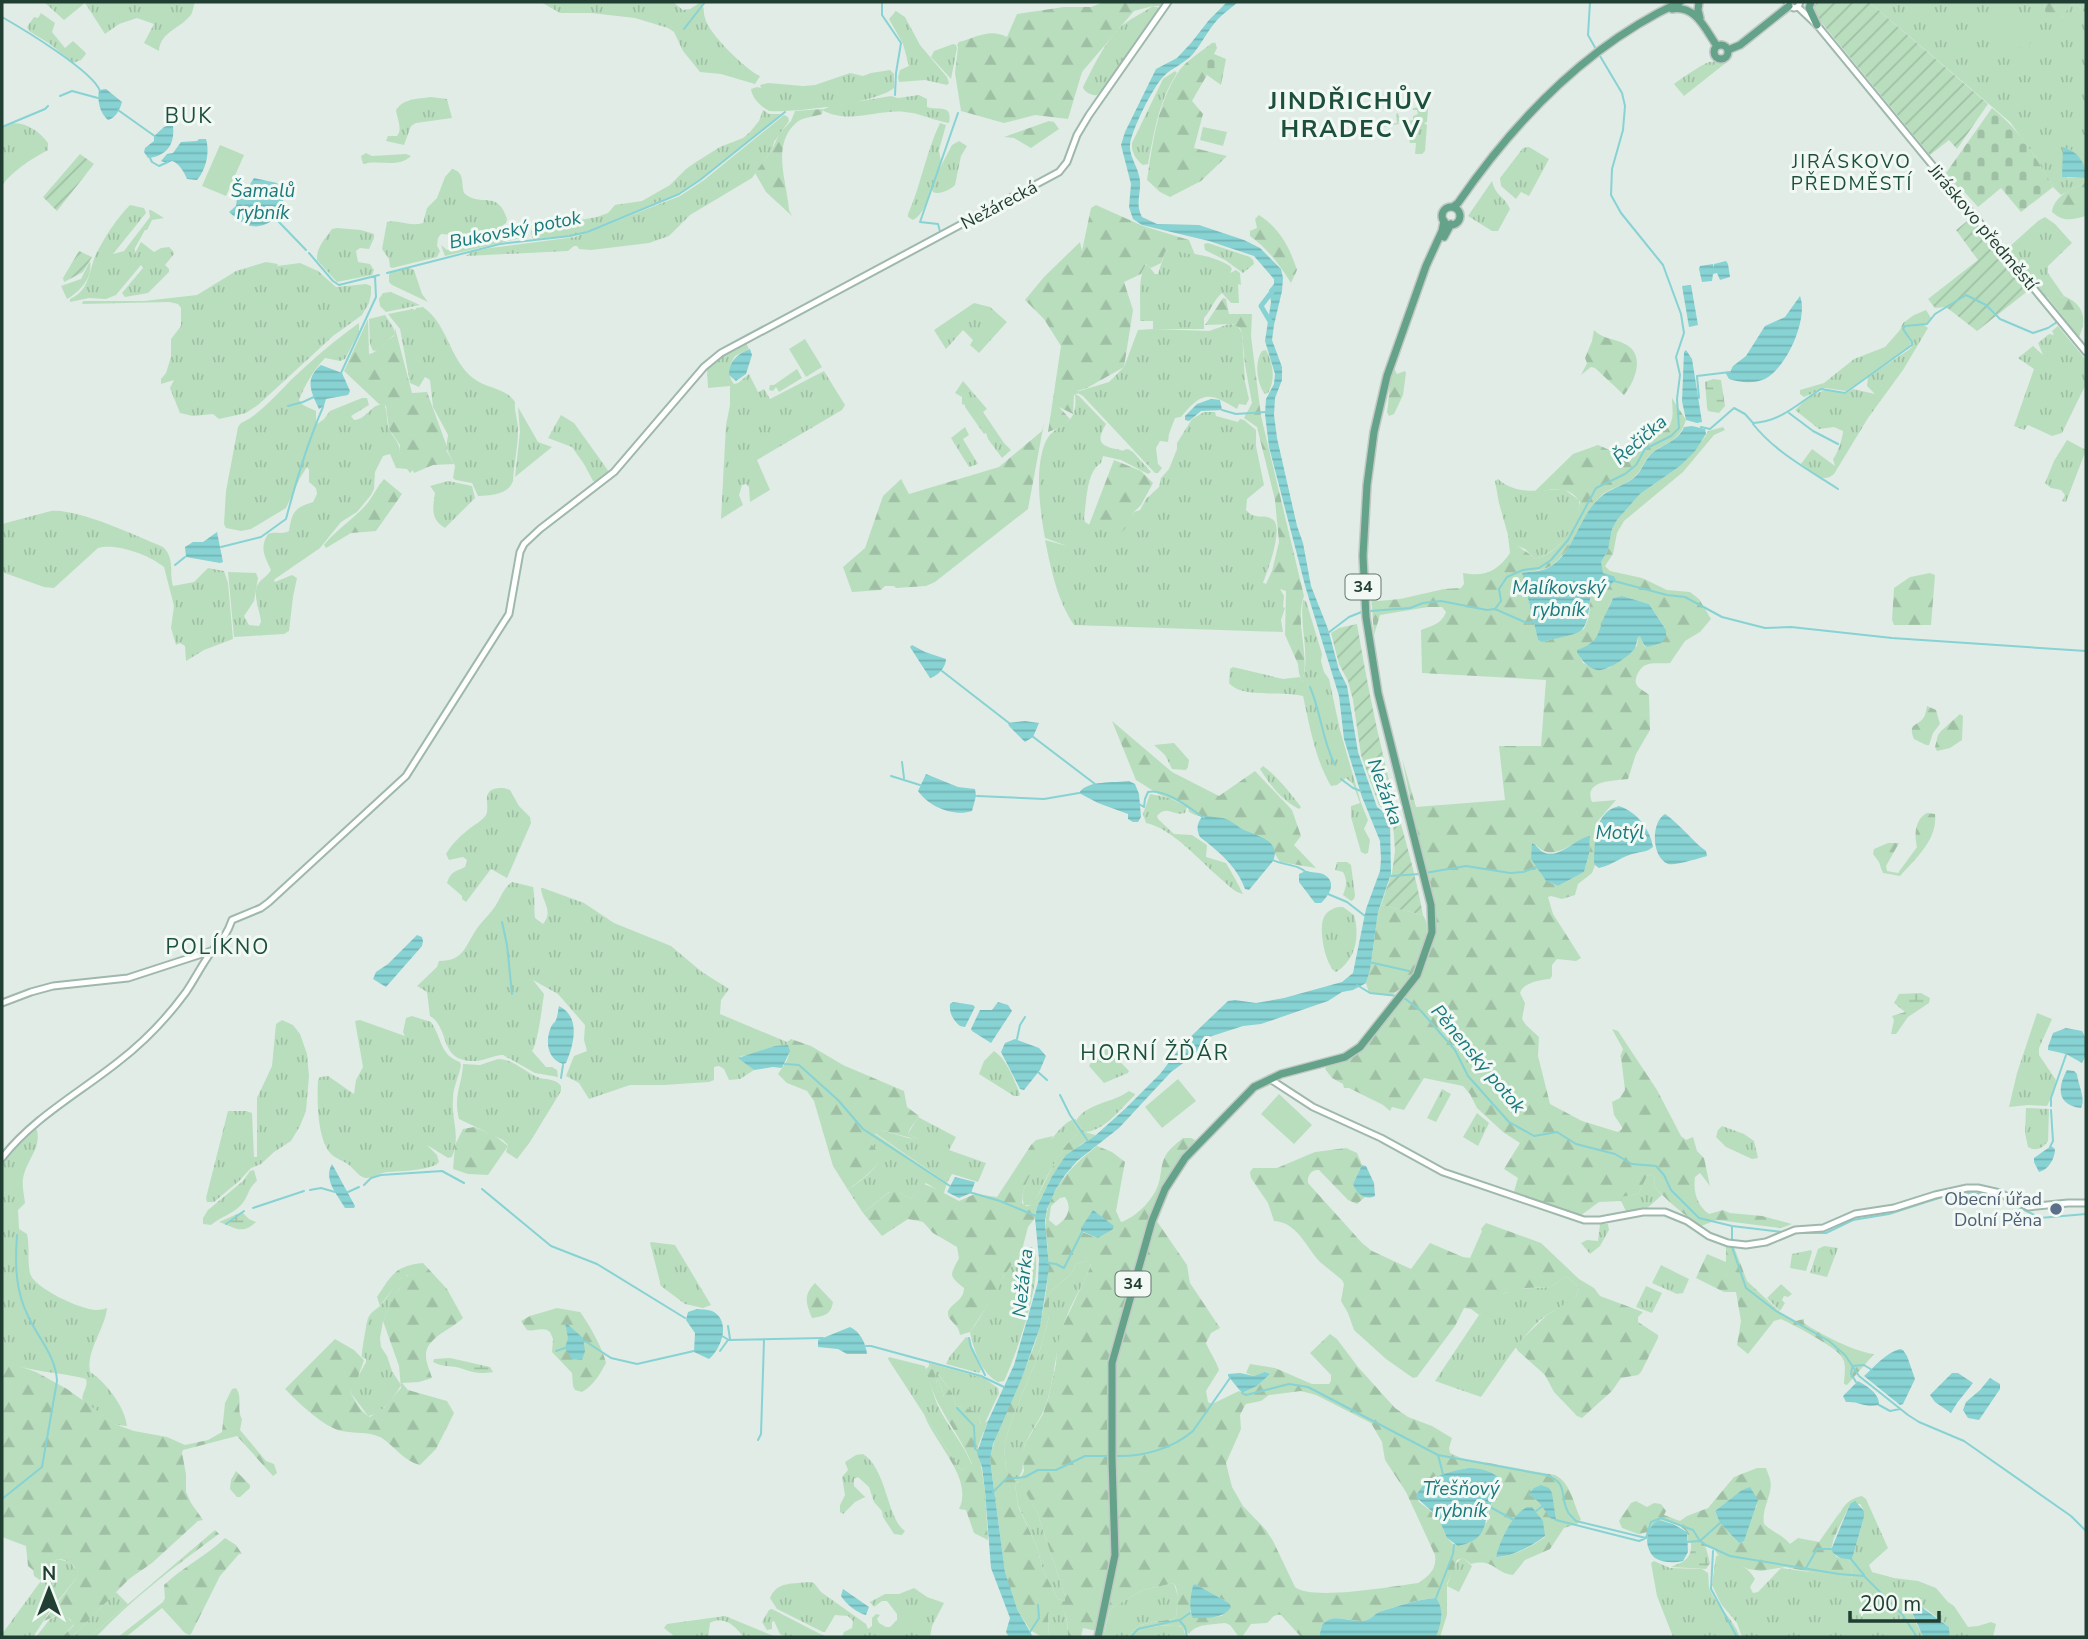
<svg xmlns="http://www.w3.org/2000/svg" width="2088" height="1639" viewBox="0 0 2088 1639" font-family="'Nunito Sans',sans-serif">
<defs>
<pattern id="grass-tufts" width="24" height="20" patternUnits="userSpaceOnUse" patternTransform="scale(1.75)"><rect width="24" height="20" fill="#b9debe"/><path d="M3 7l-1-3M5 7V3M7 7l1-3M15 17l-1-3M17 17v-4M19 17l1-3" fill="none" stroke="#9fc0a4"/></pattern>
<pattern id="forest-firs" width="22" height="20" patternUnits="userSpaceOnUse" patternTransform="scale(1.75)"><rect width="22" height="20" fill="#b9debe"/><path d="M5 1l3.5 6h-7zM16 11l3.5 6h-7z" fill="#9fc0a4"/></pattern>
<pattern id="wetland-marsh" width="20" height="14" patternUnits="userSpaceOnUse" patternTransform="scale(1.75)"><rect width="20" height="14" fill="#b9debe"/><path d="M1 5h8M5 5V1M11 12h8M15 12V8" fill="none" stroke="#9fc0a4"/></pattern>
<pattern id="cemetery-stones" width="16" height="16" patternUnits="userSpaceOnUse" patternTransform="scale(1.75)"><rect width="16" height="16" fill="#b9debe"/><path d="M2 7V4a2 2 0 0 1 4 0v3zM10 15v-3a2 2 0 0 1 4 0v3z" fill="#9fc0a4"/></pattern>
<pattern id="garden-furrows" width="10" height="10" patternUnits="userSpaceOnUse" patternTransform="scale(1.75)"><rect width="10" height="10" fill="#b9debe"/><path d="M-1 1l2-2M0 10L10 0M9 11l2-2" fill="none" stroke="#9fc0a4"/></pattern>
<pattern id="water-rules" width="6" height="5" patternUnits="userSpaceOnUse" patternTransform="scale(1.75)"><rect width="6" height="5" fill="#87d2d3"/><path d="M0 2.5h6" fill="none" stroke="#74b5b6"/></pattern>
</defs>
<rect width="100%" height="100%" fill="#e1ece6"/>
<path fill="url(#grass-tufts)" d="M44 2H195C194 5 193 9 192 13 183 28 160 31 159 51L144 43 154 24 137 18 119 24 105 34 85 3 64 20Z
M541 2H673L683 10 690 9 701 2C705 8 703 12 705 18 708 33 746 70 760 76L755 84 721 74 700 72 683 51 674 32 668 28 635 18 591 13H560Z
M1869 2H2044L2045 11 2062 17 2065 10 2072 4 2079 6 2086 14V171C2082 161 2077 152 2067 148V178H2086V182L2061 195 2053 187 2036 158 2010 122Z
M1153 6 1160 8 1114 76 1097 95C1092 96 1084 92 1083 87 1094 66 1105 40 1124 24 1133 17 1143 13 1153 6Z
M896 11 905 17 920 45 947 77 949 83 947 85 925 80 899 82 898 77 900 70 909 66 903 44 889 19Z
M41 13 55 23 52 32 65 48 73 41 85 52 86 54 81 60 73 63 50 44 29 31 27 27 34 17 38 18Z
M953 44 956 45 957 48 951 79 931 57 934 51Z
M1732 58 1684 96 1674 84C1682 78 1701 65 1709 62 1719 60 1721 64 1732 58Z
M890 70 894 74V88C877 103 793 113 769 111 761 107 752 98 751 89L757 87 761 88 760 85 768 83 803 86 815 85 850 73 863 76 871 73Z
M1175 71 1177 73C1159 100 1154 133 1148 164L1143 165C1136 160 1131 152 1132 143L1163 79Z
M919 95 927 99V107C938 111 953 103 949 123 935 121 920 113 905 112 877 109 849 125 822 110L831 106 891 96 898 98Z
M1425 96 1429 97 1427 122 1424 123 1427 125 1425 151 1422 154H1415L1416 143H1410L1408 132 1400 121 1398 122 1399 124 1355 132 1356 130 1397 123 1396 114 1398 113 1399 119 1402 118 1401 122 1413 120V116L1418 114 1417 110H1413V108L1423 107Z
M431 97 447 99 452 118 416 123 411 126 404 145 386 141 388 136H397C403 129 397 119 396 110 404 98 418 99 431 97Z
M763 110 769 114H781L707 175 679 193 577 235 536 239 532 238 531 231 536 229 550 230 580 220 597 217 608 213 615 205 642 201 670 185 686 169 696 162 720 147 743 138 750 132 759 121Z
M784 115 788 117 789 121 774 142 772 150 752 178 690 215 669 236 649 243 591 250 579 249 577 246H574L568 251 466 256 471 252 490 248 575 237 680 196 704 180Z
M13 123C28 123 40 132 48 143V150C31 159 14 170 2 185V128Z
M940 123 946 125 939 150 941 162 935 177 952 145 959 141 967 146 961 156 955 185C950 190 939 195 933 192L931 188C927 200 924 214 913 220L908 217V214C921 185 926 152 940 123Z
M1529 147 1549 159 1529 196 1521 192 1516 199 1501 186 1500 178 1523 148Z
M366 153 372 156 406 154 411 156C397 169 380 159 363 164L361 156Z
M452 169C465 172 461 183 464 193 481 208 498 189 507 219L506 223 498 229 513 225 521 238 445 256 441 245 447 250 471 241 461 239 472 236 441 234 438 238 437 246 440 251 437 257 392 268 390 267 389 259 382 249 387 222C397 219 410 227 423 223L427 208 437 198 445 177Z
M1492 181C1496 197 1504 195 1510 209L1498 231H1492L1468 216Z
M130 205 144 208 146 213 113 254 124 251 150 217 149 210H151L164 218 152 220 147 230H145L135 248 134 255 141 242 154 252 161 248 169 247 173 251 174 254 165 265 169 269V272L148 293 125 297 122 293 143 268 141 265 116 295 106 299 89 298 70 302V299C91 290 88 270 97 252 106 235 117 218 130 205Z
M2045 217 2055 224 2072 243 2048 266V273L2064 296 2051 299 2045 296 2007 249 2038 221Z
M337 228 361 230 374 234V238L369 249 360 248 356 251 358 262 370 264 374 270 372 275 337 282 317 260C316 248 325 239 332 229Z
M1208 243 1250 257 1253 260 1254 264 1243 273 1225 260 1205 250 1204 244Z
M1170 249C1191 254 1213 255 1230 266L1232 269 1230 273 1236 270 1240 273 1241 285 1238 284 1239 303H1231L1222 293C1213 301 1212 309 1204 318V329H1156L1209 331 1229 324 1237 325 1242 333 1245 382 1249 399 1246 405 1239 404 1237 409C1210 393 1203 390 1181 417L1175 418 1169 434 1168 442 1160 441 1156 448 1158 464 1162 468 1158 473H1155L1083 396 1076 392 1109 382 1124 367 1138 330 1153 329V321H1140C1141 305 1137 272 1147 264L1155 274H1158L1165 252Z
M90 261C93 277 81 291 67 299L61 286 81 279Z
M266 262 278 264 277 266 300 263 318 271 336 287 366 284 371 286V294L369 303 362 315 333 336 258 405 246 413 219 419 213 414 193 416 180 413 170 388 174 380 161 384V379L166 373 171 357V339L181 326V308L178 304 169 302 82 304 83 301H144L197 295 236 271Z
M409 268 414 270 422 294 428 302 392 285 389 282V275L390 272Z
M391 292 420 305 386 312 380 306 379 299 383 293Z
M974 303 990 307 1007 322 979 353 970 345 973 340 963 330 946 349 934 330Z
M423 307C448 324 449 359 473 378 486 389 505 387 515 402 514 411 518 420 518 430 518 447 514 464 513 481 508 495 491 495 478 496L472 483 456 480 453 478 455 466 446 448 448 435 433 407 430 380 425 377 419 387 410 383 400 329 388 314 413 309 415 310 416 308Z
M1926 310 1931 318 1928 323 1924 325 1928 328 1903 370 1868 418 1834 474C1822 485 1812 471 1801 464L1812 449 1835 466 1833 459C1837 455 1843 437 1843 431L1834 427 1819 429 1795 410 1810 396 1825 390 1845 394 1853 389 1875 394 1867 386 1868 377 1907 351 1912 347 1913 343 1904 330 1911 343 1910 346 1846 391 1825 388 1804 397 1800 394V390L1824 383 1854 359 1885 347 1900 330 1903 323 1914 315Z
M385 315 393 327 395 334 378 350 373 351 370 344 369 319Z
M359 323V332L345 359 340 361 325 358C313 371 306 383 299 400L303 405 316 411V425L324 419 330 411 362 398H367L369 405 351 416 354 420C368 419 370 404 384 404 388 412 386 421 389 429 393 438 400 442 400 452L408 458 413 470 410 473 407 469 396 468 390 454 383 456 375 472 374 489 371 495 357 512 341 522 320 548 275 579 274 581 275 582 292 575 297 578 293 597 289 631 284 634 234 637 228 572 256 573 258 578 254 601 244 616 249 625 259 626 261 622C260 610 252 595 258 584 262 578 267 577 271 570 265 557 259 548 268 534 275 531 282 535 289 531 292 512 294 508 313 502L317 494 316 488 309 482V470L307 467 300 478 286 508 251 529 241 531 226 528 224 524 226 491 238 427 241 423C257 417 279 392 291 380 313 359 335 340 359 323Z
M2058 326 2086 360V384L2062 433 2052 436 2028 425 2024 430 2014 426 2034 369 2018 358 2033 346 2043 355 2038 343 2049 334 2054 335 2052 331Z
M746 343 749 349 735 356C729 365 727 376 734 384L738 383 749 374 758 392 764 389 770 399 824 371 845 405 842 410 757 460 770 490 750 502 749 487 746 484 742 485 739 495 743 505 721 519 726 425 730 405V386L708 388 707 368 716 359Z
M1266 350C1273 364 1276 379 1268 393L1265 394C1257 384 1254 362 1262 351Z
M963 381 987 409 983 412 1004 443 1011 450 1002 458 988 439 986 433 984 434 965 407V405L962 404V397L955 393Z
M1075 394 1079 396 1106 424C1097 440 1098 445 1116 449 1127 451 1117 452 1128 449L1133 452 1151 472 1148 474 1121 460 1103 456 1101 463C1086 472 1087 501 1084 517L1085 522 1090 525 1132 516 1134 512 1140 510 1146 499 1159 487 1161 478 1169 469 1177 449V443L1192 419 1204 412H1215L1216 416 1238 422 1240 419 1244 420 1256 430V446L1264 485 1247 499 1246 510C1256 521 1262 513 1272 519 1285 526 1267 572 1263 583L1279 587 1284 596 1283 607 1285 608 1281 620 1283 632 1074 625C1057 600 1051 569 1045 540L1067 546 1045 538C1040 512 1034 466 1046 441 1056 421 1079 429 1075 394Z
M518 407 538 442 552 447 515 477 520 432Z
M561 415 574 423 607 469 609 473 600 481H593L584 464 572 447 548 438Z
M965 427 969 435 963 439 978 464 969 467 951 438Z
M2067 440 2086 450 2066 502 2062 501 2065 495 2061 490 2051 488 2045 483 2054 461Z
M1498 479C1517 496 1541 490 1564 489L1579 500C1581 526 1559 552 1535 559L1525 549 1513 544 1508 535 1499 503 1495 481Z
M448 481 472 486 475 498 445 528C430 519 433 508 435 493L430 486Z
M51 511C77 508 137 536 163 547 175 558 169 571 173 586L194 582 208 568 224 571 228 583 233 639 204 650 186 661 185 646 180 643 176 645 171 628 174 606 164 567C149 555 117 543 98 548L54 588 44 587 2 572V524Z
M1303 600 1306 601 1322 654 1321 661 1324 672 1329 679 1340 730 1361 803 1368 820 1364 829 1370 840 1368 853 1365 854 1361 852 1351 817V806L1360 803 1353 784 1346 778 1337 785 1331 786C1315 759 1310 727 1303 696 1282 690 1242 699 1229 683L1230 669 1233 667 1283 679 1300 677 1302 682C1311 656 1299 627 1303 600Z
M1174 743 1189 760 1188 767 1186 770 1172 769 1165 755 1154 745Z
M1263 766C1277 776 1290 793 1301 807L1299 809C1281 800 1271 786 1260 769Z
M504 788 510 790 519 806 530 817 531 823 507 878 491 869 466 902 462 899V896L447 883C451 871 455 872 465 867L467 860 463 857 449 860 446 854C452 844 460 836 469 829 474 825 483 820 486 815 491 805 478 787 504 788Z
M1150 794 1170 798 1187 807 1185 813C1174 817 1167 804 1157 816L1158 819 1174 834 1192 835 1207 845 1206 857 1226 863C1232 873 1238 884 1243 894 1234 892 1228 885 1221 879 1201 862 1172 828 1146 823L1143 814Z
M1337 862H1347L1351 865 1355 895 1354 899 1351 901 1343 895C1346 887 1348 881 1343 872L1335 870Z
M512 882 533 887C535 896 534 908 535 918L543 924C554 911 542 902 541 888H543L584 903 614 923 671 946 702 972 729 989 721 1000 720 1014 787 1042 788 1045C770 1046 757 1055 740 1056L754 1070 740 1079 729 1080 724 1069 719 1066 714 1067V1080L709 1082 664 1085H630L589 1099 579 1083 566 1076 574 1056 587 1051 584 1040 585 1025 558 994 533 980 544 994C542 1007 538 1043 532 1051L546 1067H552L557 1070 558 1077 535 1073 503 1055C493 1055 485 1061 475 1061 438 1062 451 1029 430 1016L427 992 417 986 437 967 439 961C465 961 465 945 478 927 484 919 491 913 496 905 501 897 504 887 512 882Z
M1338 907H1343L1354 915C1360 936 1356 960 1336 972 1325 966 1318 928 1324 917 1327 911 1332 909 1338 907Z
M2037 1013 2052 1019 2039 1048V1055L2056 1080 2053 1094 2047 1106 2028 1105 2009 1107 2017 1073Z
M412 1016 431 1022C443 1040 439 1054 460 1062L461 1065C459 1077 453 1087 453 1099 451 1120 461 1135 452 1157L448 1158 427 1145 437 1155 439 1162 436 1165C420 1171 403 1171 387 1172 380 1173 373 1178 366 1178 360 1178 354 1169 349 1165 344 1161 336 1159 331 1154 317 1139 317 1100 318 1080L320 1077 328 1076 354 1094 356 1080 363 1067 355 1021 360 1020 405 1036 403 1032 406 1018Z
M282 1020 293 1025 300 1034 307 1054 309 1076 306 1111 300 1126 291 1141 274 1152 261 1164 251 1168 239 1181 214 1202H207L206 1198 228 1111H246L252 1113 254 1157H257V1098L272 1066 276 1024Z
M1100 1046H1105L1129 1071 1128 1073 1104 1083 1089 1066Z
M994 1051C1007 1059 1014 1080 1020 1094L1019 1096H1014L979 1074 984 1061Z
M498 1059C514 1059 525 1073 540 1078 549 1080 556 1079 561 1086V1091L530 1142 517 1159 506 1152 508 1145 503 1140 459 1119C453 1095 462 1086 463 1064L480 1065Z
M1442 1089 1451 1094 1436 1122 1427 1118Z
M1129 1091 1135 1094V1095C1121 1108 1104 1132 1084 1132L1076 1121C1086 1103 1113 1103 1129 1091Z
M2026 1108 2049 1109 2048 1141C2043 1148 2036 1152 2028 1147L2025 1133Z
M1477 1113 1489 1123 1478 1146 1463 1137Z
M918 1117 956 1137 949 1150 986 1163 978 1182 952 1174 947 1183 875 1133 877 1130H881L908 1138 919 1139 908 1134Z
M1072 1120 1079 1133C1060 1146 1044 1183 1034 1203L1033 1205H1024C1023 1201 1022 1199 1023 1194 1026 1177 1056 1125 1072 1120Z
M1722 1126 1744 1134 1754 1141 1758 1158 1752 1159 1726 1147 1716 1137 1718 1130Z
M35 1128 37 1130C41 1148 29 1157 24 1174 21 1185 24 1193 25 1203L18 1210 19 1229 27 1234C30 1247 27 1260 30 1273 33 1288 82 1310 96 1310 100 1310 104 1309 107 1308 105 1329 86 1350 90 1372 106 1382 125 1407 127 1426L117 1425 83 1402C80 1394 89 1387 86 1379 58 1371 29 1373 2 1360V1161Z
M874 1138H876L945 1183 939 1191 926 1183 910 1199 898 1191 889 1192 863 1213 848 1190C857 1183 879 1169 879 1157 880 1153 873 1147 870 1143Z
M254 1170 257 1181C248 1188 248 1198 241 1205 233 1214 220 1217 211 1225L203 1224V1218L208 1210 243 1181 250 1171Z
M1651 1174 1655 1178 1654 1186 1662 1195 1645 1210 1627 1213 1621 1201V1197L1639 1193 1647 1176Z
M1600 1224H1608L1609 1230 1600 1246 1590 1254 1581 1243 1587 1240 1598 1241Z
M651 1242 675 1245 711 1305 703 1308 685 1304 661 1286 650 1243Z
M1824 1246 1838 1248 1827 1277 1810 1273 1818 1249Z
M1026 1247H1032C1048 1267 1015 1358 1004 1381L998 1382C982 1374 973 1349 970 1332 989 1308 1005 1265 1026 1247Z
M1811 1250 1812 1252 1806 1271 1790 1268 1792 1254Z
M1086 1261 1091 1263C1086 1281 1075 1296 1068 1313 1056 1340 1056 1370 1048 1398 1044 1415 1033 1427 1026 1442 1019 1455 1029 1473 1014 1480L1006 1469 1004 1446 1012 1419 1039 1353 1049 1317V1293L1072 1273 1076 1264Z
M1661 1265 1689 1279 1683 1293 1677 1294 1652 1283Z
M405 1275 409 1277 399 1289 383 1321 380 1338 381 1347 387 1356 392 1371 401 1385C395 1397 381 1415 368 1416L350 1392 366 1362V1359L362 1357C361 1354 367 1321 368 1318 371 1312 375 1310 380 1306 390 1296 393 1283 405 1275Z
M1566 1276 1579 1287 1576 1297C1565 1306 1550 1311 1539 1321 1516 1343 1500 1371 1481 1397L1435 1381 1479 1315 1500 1295 1515 1289 1551 1287Z
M1781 1284 1792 1294 1788 1297 1784 1296 1782 1300 1785 1303 1780 1311 1767 1298Z
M1646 1286 1662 1293 1652 1313 1636 1307Z
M966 1337 969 1338C971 1350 978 1359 981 1370L979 1373 946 1364 950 1356Z
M889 1357 925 1366C930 1381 933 1396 940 1410 950 1429 964 1445 972 1465L962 1470 959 1468 888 1359Z
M929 1363 984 1378 998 1388 999 1393 984 1425 981 1424C978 1411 969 1407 956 1406L952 1393 939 1375 937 1376 944 1396 941 1399C935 1388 939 1373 929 1366Z
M863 1454C887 1469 887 1519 905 1531L902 1535 894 1534 883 1517 882 1511 874 1502 869 1487 858 1477 854 1479V1486L865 1497 855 1502 843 1514 840 1512V1505L845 1495 842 1477 848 1470 845 1462 856 1455Z
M1020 1481 1037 1512 1065 1596V1601L1058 1599 1043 1570 1037 1547 1018 1505 1015 1484Z
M1862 1496 1866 1499 1888 1548 1869 1565 1872 1572 1894 1578 1918 1581 1936 1588 1948 1602 1954 1606 1968 1627 1978 1626 1991 1622 1996 1624 1993 1637H1950L1949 1627 1925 1608 1914 1619 1923 1637H1742L1737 1623 1721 1604 1712 1585 1716 1556 1720 1555C1733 1561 1748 1566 1755 1579L1750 1587 1753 1593 1758 1592 1781 1568 1853 1578 1849 1559H1852L1864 1517V1511L1860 1504H1850L1834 1538C1838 1518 1839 1501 1862 1496Z
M1463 1558 1472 1566 1459 1592 1447 1586C1451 1576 1452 1563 1463 1558Z
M57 1559 70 1562 77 1571V1577L50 1611 33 1637H2V1634Z
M1654 1561 1670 1568 1702 1569 1708 1573C1709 1578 1708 1585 1710 1590 1718 1608 1733 1618 1740 1637H1673L1657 1596 1651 1563Z
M810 1582 814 1583 821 1592 866 1624 868 1629 872 1626V1618L876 1614 880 1615 877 1619 879 1623 886 1627H890L897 1620V1614L887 1601H882L874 1607 870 1602 885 1594H899L914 1588 927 1597 944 1603 932 1626 930 1637H842L844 1632 852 1628 853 1621 848 1616 835 1615 825 1632H823L777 1609 770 1598C777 1581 793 1584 810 1582Z
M1174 1583 1178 1597 1176 1617 1173 1619C1158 1622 1135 1621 1129 1637H1103L1110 1609 1143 1590Z
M116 1592 128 1604 89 1637H72Z
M1056 1606H1061C1068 1616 1067 1626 1068 1637H1049L1048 1614Z
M772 1609 826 1637H786L780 1634 774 1621 772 1622V1629L767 1630 762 1622 769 1610Z
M59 1614 66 1616 74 1624 62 1637H36L50 1619Z
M725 1616 776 1637H743C736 1626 723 1615 710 1623L708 1637H675L664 1628 667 1624Z
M1176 1625 1183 1628 1186 1637H1133C1142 1625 1161 1626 1176 1625Z"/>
<path fill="url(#forest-firs)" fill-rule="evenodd" d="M1104 2H1163L1160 6H1153L1134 11 1082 72 1068 119 1035 115 1004 123 961 111 955 73 958 47 957 45 959 42C977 37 990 28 1007 37L1017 14 1064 7H1091Z
M2044 2H2086V14L2079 6 2072 4 2059 20 2050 17 2045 11Z
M1212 43H1215L1194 65 1207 75 1192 101 1203 114 1194 148 1227 156 1201 181 1170 197 1160 192 1147 180C1153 142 1157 104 1179 71 1187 60 1202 51 1212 43Z
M823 109 822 114C814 117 802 117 796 123 771 145 787 182 789 210L792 216 766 192 755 173 772 150 779 134 791 121 795 111Z
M1049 121 1054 122 1059 129 1031 148 1014 138 1004 137Z
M2086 182V216C2072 220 2063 222 2052 212 2054 195 2073 189 2086 182Z
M1096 205 1143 226 1189 240 1195 255 1168 250 1165 252 1161 263 1151 268 1146 264 1141 274 1124 282 1133 310 1124 367 1087 388 1077 391 1079 393 1074 395 1073 414 1059 407 1070 419C1064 426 1057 429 1048 432L1061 346 1044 319 1025 300 1044 277 1080 242 1082 251 1091 208Z
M1259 215C1280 229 1289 246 1297 270L1291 283C1279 264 1268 249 1250 236V231L1257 228 1255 219Z
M2064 296C2083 304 2088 318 2079 337L2048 298Z
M1223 298 1226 299 1229 314H1252L1251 336 1261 416 1304 596C1294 623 1311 655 1302 683L1299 673 1298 664 1285 635 1286 591 1266 584 1272 571 1279 542 1275 500 1257 427 1244 418 1252 403 1245 365 1242 333 1240 328 1233 324 1205 325Z
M368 319 369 354C377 353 385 341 394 336L395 328 412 393 427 392 446 444V450L454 464 433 465 414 473 409 461 400 452V445L389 429 386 406 379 404 344 371Z
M1594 330C1604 340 1614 338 1625 344 1646 354 1635 382 1624 395L1595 368 1591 367 1581 375 1587 363 1585 358 1592 341Z
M1394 368 1397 374 1405 371 1406 373 1403 395 1394 414 1389 416 1387 412C1390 397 1388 382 1394 368Z
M1672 398 1686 420C1677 447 1663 440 1648 457 1643 464 1640 473 1632 479 1624 486 1612 487 1603 494 1581 513 1578 542 1557 561 1547 572 1535 570 1522 573L1538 640 1543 642 1584 629 1589 617 1591 592 1595 589 1611 586 1614 576 1602 573 1601 562 1608 550 1612 529 1617 520 1640 494 1680 466 1705 437 1708 431 1723 427 1725 430 1714 435 1683 472 1624 521 1617 533 1613 554 1605 566 1610 571 1642 578 1667 590 1690 592 1699 599 1711 619 1700 632 1685 641 1670 663C1663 664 1652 662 1646 665 1642 666 1640 670 1638 673 1631 687 1641 688 1649 695L1650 730 1636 754 1628 779C1613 781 1583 780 1592 802L1616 800 1596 823 1595 865 1592 873 1578 884 1575 895 1562 899 1551 896 1548 897 1553 914 1581 958 1576 961 1557 959 1552 965V976L1550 979C1539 980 1523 983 1520 993L1525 1003 1522 1019 1526 1025 1539 1037 1538 1056 1550 1104 1582 1121 1618 1132 1622 1129V1127L1614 1115 1612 1102 1620 1098 1625 1090 1621 1057H1620L1623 1049 1612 1029 1618 1031 1657 1090 1681 1136 1686 1140 1693 1137 1697 1151 1704 1158 1710 1186 1700 1173 1695 1177C1693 1192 1697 1205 1709 1214L1723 1210 1730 1213 1762 1216 1792 1224 1781 1228 1717 1220 1701 1226C1683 1214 1668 1202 1654 1186L1655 1178 1651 1174 1647 1176 1639 1193 1622 1197 1621 1201 1599 1202 1580 1216 1513 1195 1518 1178 1504 1169 1520 1143 1503 1132 1477 1108 1470 1094 1463 1086 1424 1078 1404 1110 1392 1107 1390 1111 1383 1105 1349 1088H1344L1343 1084 1332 1078 1325 1069 1328 1064 1356 1054 1414 986 1426 964 1435 934V905L1417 834 1402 758 1416 807 1505 800 1499 746H1541L1546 680 1422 673 1421 630C1431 626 1442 624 1446 612L1442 607H1428L1380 615 1374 635 1371 595 1378 601 1400 599 1444 589 1461 588 1464 584 1463 573C1484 577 1497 572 1510 553L1508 535C1514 546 1526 550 1535 559 1561 552 1575 528 1580 502 1569 484 1551 489 1533 493L1573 454 1598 445 1614 452 1617 458 1629 462C1637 450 1647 441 1656 429L1668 428C1675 418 1672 409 1672 398ZM1622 596 1649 604 1666 630 1647 647 1644 646 1640 635 1638 637 1637 646 1609 668 1596 669 1583 663 1580 656C1586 646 1595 643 1599 636 1604 624 1607 611 1613 598ZM1590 836 1589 854 1584 872 1558 886C1536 879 1539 865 1536 845 1554 864 1572 841 1590 836Z
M1044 423 1028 509 935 582 926 586 896 588 894 586H885L881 590 852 592 843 567 865 548 883 496 901 479 909 494 999 467 1042 431Z
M1114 460 1141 471 1153 483 1141 505 1134 512 1125 529 1120 534 1089 525Z
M384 479 402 494 376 531 351 533 326 548 324 545C336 530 352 520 365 506 373 497 376 488 384 479Z
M1930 573 1935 575 1931 625H1894L1892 620 1894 588 1910 577Z
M1927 706 1936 710 1940 724 1933 733 1929 745H1926L1914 739C1907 722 1918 727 1924 717 1926 714 1926 710 1927 706Z
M1960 714 1963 716 1962 740 1950 748 1937 751 1935 747 1938 735 1941 731Z
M1112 721 1172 772 1219 796 1255 771 1292 810 1301 836 1294 845 1316 868 1280 862 1269 844 1224 820 1195 815 1189 812 1188 807 1182 802 1160 795 1136 780Z
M1927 813 1935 814C1938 840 1914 860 1900 876L1883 873 1879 862 1873 854 1874 849 1888 843H1899L1886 866 1887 871 1898 873 1917 847C1914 835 1915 819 1927 813Z
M1381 905 1423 915C1428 923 1427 929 1426 937 1423 963 1412 980 1392 995L1369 993 1366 983 1370 970 1378 912Z
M791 1039 811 1046 843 1065 904 1091 907 1107 919 1116 910 1129 908 1134 919 1139 921 1137 928 1140 926 1142 881 1130H877L875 1134 947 1183 944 1193 959 1201 975 1194 997 1197 1031 1145 1036 1140 1053 1136C1044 1158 1022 1178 1022 1203L1026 1206 1032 1205C1047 1183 1056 1149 1079 1133L1072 1120 1076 1119V1121L1084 1132 1096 1135 1080 1145 1051 1178 1037 1207 1035 1218 1028 1227 1022 1250 1003 1277 993 1297 970 1332 960 1335C959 1324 948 1321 948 1314 948 1304 964 1302 964 1288 948 1275 950 1276 959 1258L957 1247 933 1233 923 1222 908 1219 882 1236 863 1213 892 1190 898 1191 910 1199 924 1184 939 1190 944 1183 874 1138 870 1143C873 1146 880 1153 880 1157 879 1168 856 1183 848 1190L833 1166 814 1101 807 1091 787 1083 778 1074C786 1062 792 1057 787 1042Z
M474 1127 494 1135 508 1146 488 1175 468 1174 453 1169 455 1145 463 1129Z
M1183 1138H1191L1195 1140 1193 1145 1168 1177 1149 1220 1111 1352 1108 1374V1410L1112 1547 1097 1631 1083 1628 1081 1637H1068C1067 1626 1069 1612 1058 1606L1048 1614 1049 1637H1042L1030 1630 1017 1609 1010 1591 1005 1572 990 1460C998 1414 1030 1371 1040 1325 1045 1302 1049 1279 1048 1256 1048 1239 1043 1224 1048 1208 1057 1181 1075 1163 1097 1146L1112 1152 1125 1162 1116 1211 1121 1222C1137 1217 1155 1198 1159 1182 1161 1175 1161 1166 1164 1159 1167 1150 1176 1144 1183 1138ZM1065 1197C1073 1208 1067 1220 1056 1226L1049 1220 1051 1206 1060 1198ZM1097 1213 1114 1227 1098 1238 1082 1232ZM1086 1261 1091 1264 1089 1270 1061 1330 1057 1347 1056 1364 1048 1399 1043 1414 1026 1442 1022 1453 1024 1471 1021 1477 1015 1480 1006 1469 1004 1446 1012 1419 1039 1353 1049 1317V1293L1072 1273 1076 1264ZM1019 1481 1037 1512 1065 1596V1601L1058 1599 1043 1570 1037 1547 1018 1506 1015 1484Z
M1346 1148 1357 1153 1362 1165 1353 1184 1365 1197 1357 1204 1348 1200 1319 1170C1311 1169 1307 1176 1308 1183L1362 1243 1372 1251 1411 1269 1430 1243 1463 1257 1470 1258 1482 1231 1481 1229 1486 1223 1541 1243 1579 1279 1594 1288 1600 1296 1643 1312 1638 1317V1322L1658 1335V1338L1641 1372 1638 1375 1621 1378 1612 1391 1582 1418 1577 1416 1554 1392 1545 1375 1518 1351 1515 1346 1517 1344 1547 1315 1576 1297 1579 1287 1566 1276 1551 1287 1526 1288 1504 1293 1479 1315 1471 1309 1464 1308 1455 1326 1417 1377 1413 1378 1386 1359 1354 1330 1348 1313 1341 1301 1344 1284 1342 1280C1335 1274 1327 1268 1320 1262 1306 1247 1297 1222 1274 1221L1268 1203 1251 1178 1250 1172 1253 1168H1277L1315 1152Z
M1156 1220 1187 1265 1190 1283 1220 1328 1211 1333 1206 1343C1210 1353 1216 1360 1219 1370L1206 1391 1208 1402 1212 1404 1239 1391 1242 1393 1257 1386 1269 1375 1268 1372 1254 1376 1246 1373 1250 1364 1275 1368 1312 1384H1329L1331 1381V1375L1310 1353 1330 1334 1337 1339 1358 1367 1395 1408 1408 1417 1432 1426 1452 1438 1449 1448 1450 1453 1461 1458 1555 1475C1572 1484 1573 1504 1581 1519L1577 1524 1564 1528 1550 1549 1525 1560 1513 1575C1494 1573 1494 1558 1471 1564L1463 1558 1457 1560 1447 1584V1615L1440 1637H1436C1440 1624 1445 1610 1435 1598 1418 1599 1398 1606 1382 1611 1374 1613 1372 1620 1363 1621 1349 1622 1333 1612 1322 1625L1319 1637H1301L1281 1615C1273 1614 1272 1619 1267 1623L1251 1624 1242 1637H1239L1230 1625 1225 1623C1213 1625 1196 1623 1189 1634L1180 1626C1165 1624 1142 1625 1133 1637H1129C1135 1621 1158 1622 1173 1619L1176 1617C1177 1606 1180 1593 1174 1583L1143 1590 1110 1609 1102 1637 1112 1584 1115 1364ZM1301 1391 1316 1395 1371 1423 1382 1442 1385 1460 1406 1492 1435 1555C1437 1569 1429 1576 1418 1583 1394 1586 1311 1601 1295 1587L1273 1541 1266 1530 1243 1506 1232 1487 1226 1463 1241 1429 1240 1415 1244 1407 1246 1404 1261 1401 1269 1395ZM1468 1468 1502 1483 1490 1507 1487 1522 1454 1545 1447 1538 1438 1517 1418 1501C1435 1474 1437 1475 1468 1468ZM1524 1508 1545 1537C1532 1546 1513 1557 1496 1557L1506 1532ZM1195 1584 1229 1603 1222 1616 1195 1618 1190 1613 1193 1585Z
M1726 1245 1734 1247 1747 1281 1780 1312 1796 1321 1804 1319V1323C1820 1334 1855 1352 1874 1354L1847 1385 1844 1384C1844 1376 1847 1365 1842 1357 1836 1347 1792 1324 1781 1319L1774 1321 1748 1354 1737 1345 1741 1321 1736 1292H1724L1696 1278 1707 1254 1726 1262Z
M423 1263 447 1289 463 1318C452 1329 425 1338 426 1356 426 1363 430 1371 432 1378L419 1382 402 1383 408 1390 447 1401 454 1413 436 1449 420 1465C403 1461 394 1445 380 1437 367 1431 355 1434 342 1431 324 1428 298 1402 285 1389L335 1339 354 1350 364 1360 357 1380 350 1392C355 1400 361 1413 370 1417L385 1407 401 1388 399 1366 383 1321 396 1294 408 1275 400 1279 380 1306 377 1297C392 1275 394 1266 423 1263Z
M815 1283 833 1302C831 1315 824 1316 812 1318 806 1304 803 1295 815 1283Z
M557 1308 580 1312C588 1322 604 1351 606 1363 600 1374 594 1385 582 1392L575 1390 573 1386 572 1373 552 1352 553 1339 550 1332C543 1326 535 1332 527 1330L521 1321 530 1316Z
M2 1360 36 1372 67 1389 117 1425 134 1431 167 1437 185 1445 208 1440 222 1432 225 1403 232 1389 236 1388C243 1397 236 1409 242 1419L240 1430 266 1461 274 1464 277 1473 273 1476 237 1436 183 1450 182 1453 186 1474V1492L191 1503 203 1520 198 1521 152 1563 129 1579 72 1637H62L74 1625 70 1619 59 1614 44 1621 77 1577C78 1565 68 1559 57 1559L40 1580 34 1576 33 1570 28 1566 26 1546 2 1537Z
M929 1366C939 1373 935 1387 941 1398L944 1396 937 1376 938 1374 952 1393 956 1406 965 1407 977 1413 981 1424 988 1421 978 1446 985 1491 988 1540 974 1533 966 1510 959 1509C960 1506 962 1503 962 1499 966 1471 933 1440 924 1414L959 1468 962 1470 972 1464C958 1430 934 1408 926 1369Z
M1757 1468H1766C1767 1472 1769 1475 1770 1479 1774 1494 1761 1507 1764 1524 1772 1532 1783 1535 1790 1544L1798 1538 1819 1542 1840 1512 1831 1550 1837 1557 1849 1559 1853 1578 1826 1575 1785 1567 1761 1571 1748 1569 1718 1555 1714 1549 1688 1542C1688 1539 1688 1533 1686 1531 1681 1525 1666 1521 1659 1520L1651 1526 1648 1532 1638 1534 1622 1528 1619 1521 1631 1503 1636 1501 1647 1507 1654 1503 1661 1504 1666 1511 1664 1515 1680 1521 1687 1516 1708 1508 1734 1477ZM1744 1489 1757 1506 1754 1509 1743 1541 1739 1543 1720 1523 1715 1511Z
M236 1471 250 1485V1488L240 1497H237L230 1489 231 1480Z
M215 1530 219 1534 216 1536C174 1567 132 1599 96 1637H89Z
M225 1538 236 1545 242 1554H239L220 1576 191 1634 189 1635 185 1633 162 1608 126 1637H118L163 1602 165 1598 164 1585C183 1567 206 1556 225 1538Z"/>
<path fill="url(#wetland-marsh)" d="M1713 379 1721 380 1725 406 1719 413 1708 411 1707 407 1705 382Z
M1921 993 1930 998 1929 1003 1908 1017 1896 1034H1891L1894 1020 1892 1016 1905 1012 1894 1003 1899 994Z
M242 1212 249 1219 256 1222C242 1235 236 1228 219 1222Z
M450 1358 490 1367 493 1372C480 1374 475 1373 463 1369 453 1365 443 1368 433 1362L434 1359Z
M1691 1543H1697L1706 1548 1710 1563 1706 1569 1671 1567C1684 1562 1692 1559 1691 1543Z"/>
<path fill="url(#cemetery-stones)" d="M1215 42 1217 48 1214 54 1226 59 1221 85 1193 65Z
M1992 108C2021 131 2035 156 2053 187L2021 212 2001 188 1978 207 1960 187 1958 188 1946 173Z"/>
<path fill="#b9debe" d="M1988 11 2035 21 2029 49 1982 39Z
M1203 127 1227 132 1223 146 1200 140Z
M220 145 244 155 226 196 202 186Z
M805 339 822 367 806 377 789 349Z
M797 369 802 378 779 392 776 387 773 391 769 390 770 385H774Z
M1178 1079 1196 1101 1162 1128 1145 1107Z
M1279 1094 1312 1125 1294 1144 1261 1114Z"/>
<path fill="url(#garden-furrows)" d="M1817 2H1869L1988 104 1957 149 1949 140 1930 155 1812 11Z
M80 154 94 164 57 211 43 197Z
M1971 218 2029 290 1977 331 1946 307 1935 308 1928 299 1978 260 1956 230Z
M79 251 92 257 83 272 64 282 63 278Z
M1357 624C1367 684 1379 742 1394 800 1405 838 1416 876 1423 915L1381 905 1392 873 1395 851 1393 822 1390 813 1379 805 1361 755 1353 700 1348 681 1339 664 1331 633 1339 628Z"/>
<path fill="url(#water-rules)" d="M1227 2H1238C1232 7 1224 13 1218 19 1208 30 1202 43 1193 54 1184 64 1171 68 1163 77 1153 87 1131 131 1130 145 1129 157 1139 168 1140 181 1141 194 1135 204 1142 217L1157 224 1199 225 1244 240 1260 248 1281 269 1283 278 1282 291 1274 325 1272 340 1282 367V380L1275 398 1274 415 1277 438 1297 526 1303 543 1311 586 1328 629 1339 670 1347 686 1358 752 1377 807 1385 813 1390 822 1391 874 1378 912 1370 970 1366 983 1353 990 1342 992 1328 1001 1261 1024 1243 1026 1209 1037 1200 1046 1197 1053 1171 1072 1119 1128 1077 1161 1065 1175 1056 1189 1047 1209 1045 1221 1049 1268 1040 1327 1021 1380 993 1444 990 1460 1005 1572 1017 1609 1033 1637H1009L1006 1632 1010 1618 991 1568 985 1491 982 1467 977 1453 988 1421 1014 1365 1038 1282 1039 1259 1035 1218 1037 1207 1051 1178 1066 1155 1096 1135 1126 1108 1160 1074 1183 1044 1228 1001 1235 1000 1256 1003 1284 998 1342 982 1353 973 1366 909 1380 871 1381 859 1380 841 1362 797 1344 739 1339 696 1306 589 1269 447 1265 414 1266 399 1274 384 1275 374 1265 341 1271 302 1269 290 1274 284V279L1254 256 1209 241 1142 225 1133 219 1129 207 1131 184 1121 145 1125 132 1156 69 1177 58 1191 43 1209 20Z
M106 89 122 102C120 109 116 118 108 120 100 113 97 101 99 90Z
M170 125 173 126C175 144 167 156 148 158L144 152 145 148 154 141V136L164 127Z
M199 139H206C210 152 206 170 197 180L187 179C184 172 179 163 172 161L167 163 161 161 167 154 173 153 181 142 197 141Z
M2063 147C2078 151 2086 163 2086 178L2062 177Z
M254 178 277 183C286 197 287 214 270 222 263 226 256 228 248 225 241 223 235 217 229 212L236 206 237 198 243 195Z
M1726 261 1728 264 1730 277 1720 280 1717 273 1713 274 1712 281 1702 282 1699 269 1700 266 1713 264 1714 268V264Z
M1691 285 1698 325 1689 327 1682 286Z
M1800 296C1809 319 1785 372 1762 380 1752 384 1738 382 1729 379L1725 372H1730L1733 366 1746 356 1765 326 1785 317Z
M750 349 752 355 746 374 736 381 729 375C729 361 737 354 750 349Z
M1686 350 1692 359 1702 422 1697 423 1686 420 1682 401 1684 352Z
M321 365 342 373 350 391 348 395 326 399 324 406 319 409C311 392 304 379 321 365Z
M1211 399 1220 400 1222 410 1201 411 1189 421 1185 420V416L1197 404Z
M1692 426 1705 429 1706 434 1695 451 1680 466 1640 494 1617 520 1612 529 1608 550 1601 562 1603 573 1614 576 1616 581 1612 583 1611 586 1595 589 1591 592C1586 640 1585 630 1542 642L1538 640 1522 573C1531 571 1540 572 1548 568 1575 554 1578 514 1603 495 1613 487 1627 485 1636 476 1642 470 1645 460 1651 454 1662 444 1678 442 1684 427Z
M217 532 223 562 220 563 186 557 185 547 193 542H203Z
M1622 596 1649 604 1666 630V637L1661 643 1647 647 1644 645 1640 636 1638 637C1637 640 1636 646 1635 648 1630 656 1606 672 1597 670 1586 667 1582 660 1577 652V650C1600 642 1597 634 1605 615 1608 609 1611 604 1613 598Z
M912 645 925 652 946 659C946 667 938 676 930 678L910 647Z
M1025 721 1039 723 1033 737 1025 742 1009 726 1008 723Z
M926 774 958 787 975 789 976 796 972 811C954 817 929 807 918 791Z
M1129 781 1135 784 1139 794 1141 817 1138 822H1133L1128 819V814L1098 803 1079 793C1087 780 1114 783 1129 781Z
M1619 806C1637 812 1650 829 1653 847 1647 852 1644 851 1637 853 1623 855 1613 865 1599 868L1595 865 1594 862C1595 840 1594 812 1619 806Z
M1665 814C1681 825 1691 840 1706 851L1707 856C1700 858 1674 866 1668 864 1651 857 1651 822 1665 814Z
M1206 816C1211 817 1217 817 1222 818 1229 819 1236 825 1242 829 1256 836 1282 840 1273 861L1249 890 1245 889C1237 866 1218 851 1200 837 1196 829 1197 823 1202 817Z
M1590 836 1589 854 1584 872 1558 886 1546 881 1531 859 1532 843C1536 845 1538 848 1541 851 1558 862 1575 838 1590 836Z
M1306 871C1312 873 1318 872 1323 874 1338 882 1329 895 1321 903H1315L1299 882V874Z
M417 935 422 937 423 941 422 946 386 987 373 979 376 972 388 964Z
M953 1002 973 1005 975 1007 965 1027 960 1026C953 1020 949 1013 950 1004Z
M998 1002 1008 1005 1012 1011 991 1043 972 1031 971 1029 980 1010H992Z
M559 1006C581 1017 574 1044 566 1063L563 1064C547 1059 545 1041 551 1027 554 1021 555 1024 557 1017 558 1013 558 1010 559 1006Z
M2066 1028 2082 1031C2088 1040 2088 1054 2082 1063L2066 1054 2048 1050V1047L2053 1033Z
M1015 1039 1039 1048 1046 1056 1040 1070 1024 1090 1020 1089 1001 1052 1005 1043Z
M788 1045 790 1051 782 1068 773 1067 754 1070 738 1058 775 1046Z
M2067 1070 2074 1071 2077 1074C2078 1085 2086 1098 2081 1108 2057 1105 2057 1088 2067 1070Z
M2051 1146 2055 1149C2055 1159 2048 1170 2039 1172L2034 1162V1158Z
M332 1164 355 1206 354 1208H345C337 1194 323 1180 332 1164Z
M1362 1165 1366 1166 1374 1183 1375 1196C1365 1201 1356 1193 1353 1184Z
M955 1177 975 1182 971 1193 959 1198 947 1192Z
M1093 1210 1114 1226 1113 1229 1098 1238 1081 1231V1228Z
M697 1309C703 1310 709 1309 714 1312 731 1323 721 1349 709 1359L694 1352 695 1333 686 1320 688 1312Z
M565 1322 583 1338 585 1351 582 1360 572 1359 565 1348 568 1338Z
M850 1327C860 1331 866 1344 867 1354H847L838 1349 818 1347V1340Z
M1900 1349 1903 1350 1907 1356 1915 1379 1903 1404 1900 1405 1864 1376C1874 1367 1887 1352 1900 1349Z
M1265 1372 1269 1373V1375L1257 1386 1242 1393 1228 1376V1374L1240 1373 1254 1376Z
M1952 1373H1958L1973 1383 1957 1403 1951 1413 1935 1402 1930 1395Z
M1990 1378 2000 1384V1389L1979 1420 1968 1418 1963 1410 1966 1402 1980 1390Z
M1858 1381C1867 1386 1880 1394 1879 1405 1864 1408 1860 1401 1846 1402L1843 1396Z
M1468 1468C1480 1468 1498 1472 1502 1483 1499 1490 1494 1497 1491 1504 1482 1527 1488 1539 1458 1546L1447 1538 1438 1517 1416 1497C1424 1476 1449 1472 1468 1468Z
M1541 1485 1549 1488 1552 1493 1556 1520 1550 1518C1543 1508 1540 1500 1528 1495L1534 1488Z
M1750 1487 1758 1500 1744 1541 1739 1543 1720 1523 1715 1511 1742 1490Z
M1855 1501 1864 1511V1517L1852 1559C1843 1560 1836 1557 1831 1550L1850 1504Z
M1527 1507H1532L1543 1521 1545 1536C1532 1546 1512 1557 1496 1557 1500 1540 1512 1515 1527 1507Z
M1659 1520 1673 1524 1687 1532 1688 1552 1683 1561C1674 1563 1663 1563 1655 1558 1643 1548 1645 1526 1659 1520Z
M1195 1584 1229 1603 1231 1607C1224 1619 1206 1618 1193 1618 1188 1609 1191 1595 1193 1585Z
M843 1589 869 1607 866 1615C857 1613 846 1604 841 1596Z
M1436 1598C1445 1610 1441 1624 1436 1637H1319L1322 1625C1333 1612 1348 1622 1363 1621 1372 1620 1374 1613 1382 1611 1399 1606 1418 1599 1436 1598Z
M1920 1606 1949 1627 1950 1637H1923L1913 1614 1916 1608Z"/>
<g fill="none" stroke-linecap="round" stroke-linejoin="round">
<path stroke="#87d2d3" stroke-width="2" d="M882 2V15L901 43 896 73 895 95
M1590 2 1588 35 1597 51
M2 17C23 29 93 71 100 91
M684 29 705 2
M60 96 72 91 98 98
M118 110 156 137
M2 127 45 109 48 106
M150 158 152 162 159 166 168 162
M278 221 306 250
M941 235 938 224 920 222 958 113
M309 253 333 281 339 285 379 275
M387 273 500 244 570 236 587 232 679 194 700 180 785 112
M341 373 376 297 375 276
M1699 398 1697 376 1730 372
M288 406 303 402 316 396
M1222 410 1236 414 1266 412
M1789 413 1813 431 1838 444
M1753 424C1775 452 1809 470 1838 489
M1701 427 1710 429 1734 408 1745 414 1753 423C1782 421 1797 404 1821 389L1845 393 1912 345V342L1903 329 1905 326 1927 324 1935 314 1966 295 1986 305 2000 319 2033 333 2048 328 2057 322
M221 547 261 537 286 519C296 481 307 444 323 407
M175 565 185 557
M1614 581 1667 595 1685 597 1722 617 1765 628 1791 627 1892 638 2086 651
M1495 609 1527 623 1535 622
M1370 611 1410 608 1423 603 1441 601 1487 610 1495 609 1501 601 1499 589 1507 577 1523 570 1539 568 1551 560 1568 540 1596 488 1625 474 1636 465 1645 449 1671 436 1679 428 1677 399 1680 375 1676 357 1684 333 1681 314 1663 265 1621 213 1611 195 1612 169 1623 130 1625 106 1622 93 1600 56
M1328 633 1349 617 1364 611
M942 671 1009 723
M1310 687C1321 712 1322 740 1335 765
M1032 736 1095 784
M902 762 904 778
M891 776 920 785
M1341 779 1353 788 1361 791
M977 796 1044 799 1079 793
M1139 804 1144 807 1145 799 1148 792C1165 788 1191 809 1204 818
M1271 859C1282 866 1297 863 1307 873
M1425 873 1466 866 1510 873 1523 872 1537 867
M1391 876 1420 874
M1328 894 1347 902 1365 916
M502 922 507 945 512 994
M1369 962 1409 971
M1357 985 1370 993 1398 996
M1403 997 1421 1011 1455 1050 1468 1076 1509 1122 1534 1136 1557 1132 1576 1144 1615 1154 1632 1164 1656 1166 1664 1175 1671 1190 1699 1218 1732 1226 1783 1232
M1017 1039 1020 1025 1025 1017
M785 1064 799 1065 838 1100 863 1129 950 1186
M1038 1072 1047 1080
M561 1078 563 1065
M1060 1095 1070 1115 1088 1141
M2051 1106V1098L2066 1055
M2050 1147 2053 1141 2051 1110
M364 1185 371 1178 381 1175 442 1171 464 1183
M482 1189 551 1246 597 1264 685 1318
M310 1190 321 1188 335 1192
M348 1192 359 1187
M969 1192 1000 1201 1036 1216
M253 1208 304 1191
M226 1224 244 1211
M1732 1227V1247L1746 1288 1776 1311 1829 1341 1845 1355 1859 1376 1908 1415 1919 1422 1964 1441 2071 1516 2086 1531
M1795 1233H1826L1853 1220 1889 1214 1945 1196 1968 1193 1995 1195 2040 1218 2086 1214
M1048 1263 1056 1264 1064 1268 1082 1232
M728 1326 730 1339
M722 1336 729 1340 823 1338
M969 1338 971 1347 985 1375
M585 1341 611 1358 637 1364 694 1351
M866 1346H871L981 1376 1004 1387
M556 1351 565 1348
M720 1351 728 1340
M1852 1366 1864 1365 1872 1370
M1852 1368 1851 1374 1856 1382
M1242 1393 1246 1395 1289 1384 1308 1387 1438 1455 1546 1475C1569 1483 1559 1495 1568 1512 1568 1513 1575 1520 1576 1521L1646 1538 1651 1522 1661 1518 1693 1530 1700 1541 1706 1545 1730 1556 1839 1574 1864 1576 1902 1614 1917 1637
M1879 1405 1890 1411 1900 1409
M957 1408 974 1426 975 1449 978 1451
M758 1440 761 1434 764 1340
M1438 1455 1443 1474
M1115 1456C1142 1457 1172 1449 1193 1431L1230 1378
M993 1492 1006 1479 1025 1477 1038 1470H1056L1085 1456H1110
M2 1499 42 1467 57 1381C56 1356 38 1338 28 1316 15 1290 15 1263 17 1235
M1490 1507 1514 1520
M1536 1511 1543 1506
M1556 1520 1639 1541 1644 1539
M1686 1542 1700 1541 1720 1523
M1713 1551 1711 1589 1737 1637
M1850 1558 1864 1575
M1806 1568 1817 1549H1831
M1436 1598 1453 1554 1454 1545
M1180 1620 1190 1613
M1030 1632 1039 1618 1038 1605
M1131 1637 1138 1629 1179 1620 1185 1627 1187 1637"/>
<path stroke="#87d2d3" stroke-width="5" d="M1271 323 1261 306 1274 289"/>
<g stroke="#9fb8ac" stroke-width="9">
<path id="secondary" d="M1787 2 1789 6 1794 8 1798 7 1800 2
M1798 7 1817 25 2086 352
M2 1003 31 992 53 986 128 978 211 951
M1270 1079 1313 1107 1381 1138 1443 1172 1584 1220H1600L1643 1212H1665L1687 1221 1709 1236 1728 1243 1746 1245 1766 1242 1795 1230 1823 1228 1855 1214 1894 1208 1935 1195 1967 1188H1978L2000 1193 2028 1207 2068 1203H2086
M2 1158C33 1118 79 1093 118 1062 144 1042 167 1018 186 992 195 979 202 964 212 951 222 938 226 937 232 920L261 908 269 902 406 776 509 614 520 552 524 544 540 529 614 472 704 367 721 353 1059 172 1067 162 1077 135 1089 115 1168 2"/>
</g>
<g stroke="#c1c9c6" stroke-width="10">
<path id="primary" d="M1699 2 1698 10 1700 18
M1811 2 1809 8 1817 25
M1672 9C1696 5 1705 29 1717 46
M1714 52a7 7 0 1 1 14 0a7 7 0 1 1-14 0Z
M1728 50 1740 45 1789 6
M1453 207 1458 203C1516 119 1587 45 1680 2
M1442 216a9 9 0 1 1 18 0a9 9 0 1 1-18 0Z
M1444 237 1451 224
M1098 1637 1115 1555 1112 1459V1363L1152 1221 1165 1189 1185 1158 1254 1087 1281 1074 1345 1057 1360 1047 1417 975 1432 932 1431 905 1378 693 1366 617 1363 556 1367 485 1374 432 1387 376 1426 266 1442 231 1444 221"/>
</g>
<use href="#secondary" stroke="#fff" stroke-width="5"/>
<use href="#primary" stroke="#64a38a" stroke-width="7"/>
</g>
<circle fill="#5c6f8a" stroke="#f2f9f4" stroke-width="2.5" cx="2056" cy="1209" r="7"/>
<g text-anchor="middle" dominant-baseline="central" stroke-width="6" stroke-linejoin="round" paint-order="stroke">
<g fill="#f2f9f4" stroke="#60766c" stroke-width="2">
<rect x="1345.5" y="574.5" width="35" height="25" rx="5"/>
<rect x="1115.5" y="1271.5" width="35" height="25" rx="5"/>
</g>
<g font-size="16" font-weight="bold" fill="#213e32">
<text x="1363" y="587">34</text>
<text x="1133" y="1284">34</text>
</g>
<g font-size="18" fill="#213e32" stroke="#f2f9f4">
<text transform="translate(999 205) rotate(-28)">Nežárecká</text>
<text transform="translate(1983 227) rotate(50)">Jiráskovo předměstí</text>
</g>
<g font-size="18" fill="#4e5e75" stroke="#f2f9f4" text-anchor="end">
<text x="2042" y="1199">Obecní úřad<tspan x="2042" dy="21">Dolní Pěna</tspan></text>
</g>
<g font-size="19" letter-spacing="2" fill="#1c503c" stroke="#f2f9f4">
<text x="1852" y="162">JIRÁSKOVO<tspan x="1852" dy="22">PŘEDMĚSTÍ</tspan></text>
</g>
<g font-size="19" font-style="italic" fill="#19797c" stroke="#f2f9f4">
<text x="263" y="191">Šamalů<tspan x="263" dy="22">rybník</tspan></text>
<text transform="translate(515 230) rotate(-11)">Bukovský potok</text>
<text transform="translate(1640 440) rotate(-41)">Řečička</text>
<text x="1559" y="588">Malíkovský<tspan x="1559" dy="22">rybník</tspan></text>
<text transform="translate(1385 792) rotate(70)">Nežárka</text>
<text x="1620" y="833">Motýl</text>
<text transform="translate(1478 1059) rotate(50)">Pěnenský potok</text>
<text transform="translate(1023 1283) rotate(-84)">Nežárka</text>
<text x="1461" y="1489">Třešňový<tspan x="1461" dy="22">rybník</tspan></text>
</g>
<g font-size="21" letter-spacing="2" fill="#1c503c" stroke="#f2f9f4">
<text x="189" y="116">BUK</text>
<text x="218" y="947">POLÍKNO</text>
<text x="1155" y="1053">HORNÍ ŽĎÁR</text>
</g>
<g font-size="24" font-weight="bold" letter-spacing="2" fill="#1c503c" stroke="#f2f9f4">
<text x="1351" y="101">JINDŘICHŮV<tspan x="1351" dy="28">HRADEC V</tspan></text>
</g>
</g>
<rect width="2088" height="1639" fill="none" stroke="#213e32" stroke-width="7"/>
<g transform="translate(49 1590)" stroke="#f2f9f4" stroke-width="5" paint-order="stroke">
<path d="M0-5L12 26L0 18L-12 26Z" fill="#213e32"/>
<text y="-10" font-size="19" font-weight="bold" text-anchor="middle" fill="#213e32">N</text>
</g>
<path d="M1850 1611v10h89v-10" fill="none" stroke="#213e32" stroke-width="3.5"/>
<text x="1860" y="1611" font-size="21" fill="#213e32" stroke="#f2f9f4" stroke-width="5" paint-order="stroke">200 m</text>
</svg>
